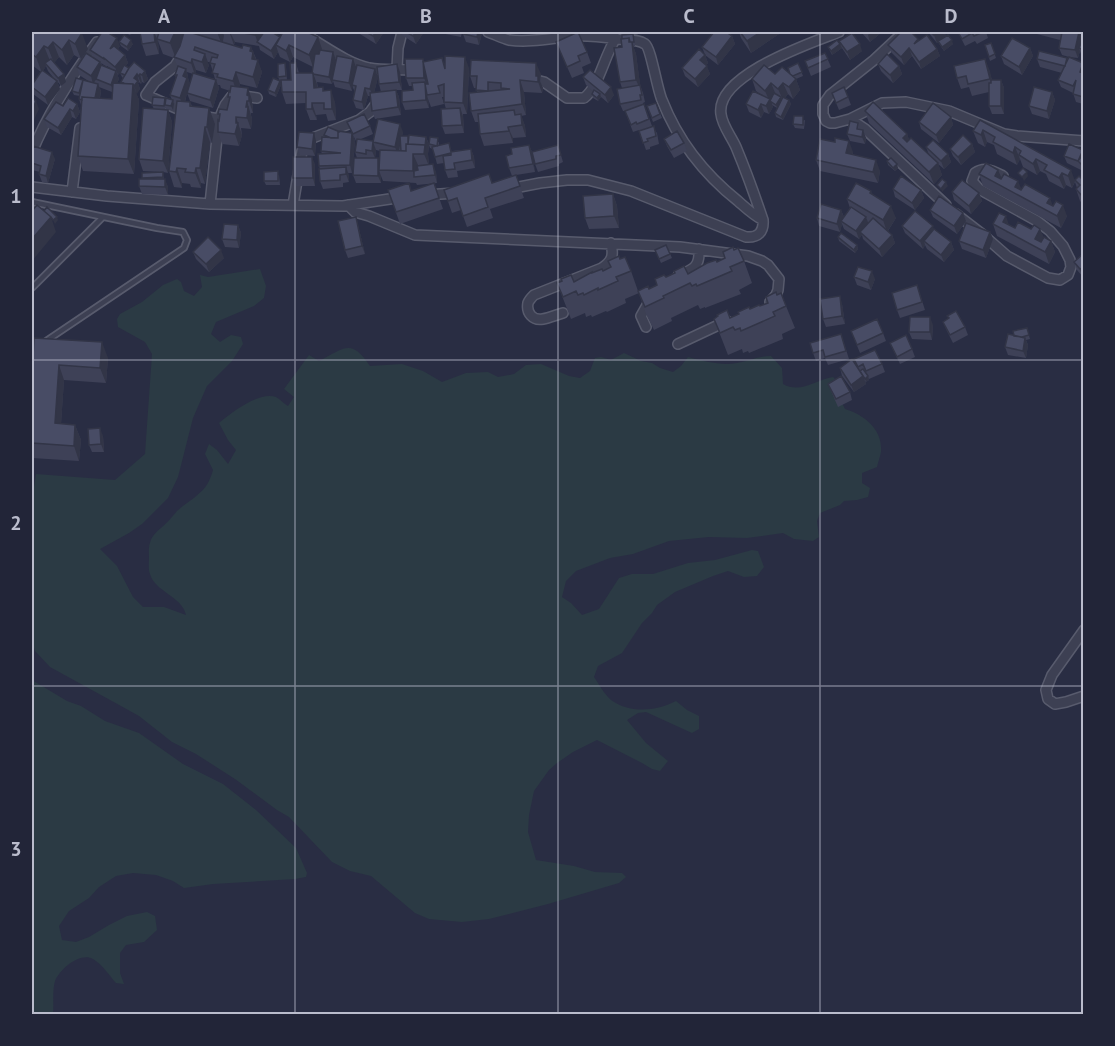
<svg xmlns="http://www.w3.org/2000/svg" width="1115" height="1046" viewBox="0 0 1115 1046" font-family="'PT Sans',sans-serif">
<rect width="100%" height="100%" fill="#292d43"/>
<path fill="#2b3a44" d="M260 269 266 286 264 298 254 306 216 322 211 334 220 342 231 335 241 337 243 344 232 361 207 386 193 418 178 477 168 498 142 524 129 533 100 549 117 566 133 597 143 607H164L186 615C182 596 155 592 150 574 148 569 149 562 149 556 148 543 151 536 161 528 167 523 172 517 177 511 187 502 201 495 208 483 210 479 212 474 213 470L205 454 209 444 217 450 228 464 236 450 228 440 219 423C231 413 259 391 276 397 280 399 284 404 288 406L294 397 284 389 309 355 319 361C345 348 351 338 370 366L402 364 423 371 442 382 466 373 488 372 498 377 514 374 526 365 541 364 569 376 580 378 590 371 595 358 601 357 611 360 624 353 641 361 652 363 660 368 673 372 681 366 688 357C704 361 721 366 737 363 749 361 759 356 771 356L782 368 783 384C800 394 816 380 833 377L838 382V395L845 409C865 415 883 430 881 452 880 457 878 462 877 467L862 473V483L870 488 868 497 857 500 844 501 840 505 820 513 817 521 819 537 813 541 794 539 783 533 747 538 709 537 669 541 633 554 610 558 576 571 566 581 562 597 571 603 582 615 599 609 619 578 632 574H653L688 563 715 560 752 550 758 551 764 567 757 576 744 577 728 571 713 576 675 592 657 605 652 613 642 623 622 653 598 666 594 677C599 684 604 694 611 700 630 714 657 711 676 701L687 710 699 716V729L692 733 646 712 638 713 627 720 646 743 668 761 660 771 652 769 642 763 597 740 573 752 557 763 549 770 534 791 529 815 528 832 536 860 574 866 595 872 622 873 626 877 619 883 548 904 489 919 462 922 429 919 415 913 371 876 350 871 332 862 289 817 277 810 235 779 196 754 172 742 139 716 121 706 50 667 35 651 32 642V499L36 474 115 480 145 454 152 354 145 342 118 327 117 319 120 314 142 302 163 285 177 279 181 282 184 291 194 296 202 287 200 275 208 277Z
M32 680 67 701 81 706 105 721 139 733 183 764 223 784 256 810 296 848 307 873 306 877 295 879 213 884 184 888 173 881 156 875 133 873 116 876 99 887 89 898 69 911 59 926 62 940 76 942 89 937 109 925 127 916 147 912 155 916 157 930 144 942 126 945 120 953V973L124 984 116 983C109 975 102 964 93 959 80 952 60 969 55 981 52 991 54 1004 53 1014H32Z"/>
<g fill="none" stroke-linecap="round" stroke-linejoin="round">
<g stroke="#585b6d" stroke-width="8">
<path id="service" d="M32 202 157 228 183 232 187 240 184 248 46 341
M32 288 103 217"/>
</g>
<g stroke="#585b6d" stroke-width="12">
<path id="minor" d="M299 32C322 43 343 62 369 68 384 71 400 69 416 70
M488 32C494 34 502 38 509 40 530 43 552 38 573 36 588 35 603 37 618 39 627 40 638 39 645 44 651 48 657 89 662 100 678 141 704 174 738 201 746 208 753 215 763 220
M904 32 874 60 830 95 823 105V114L826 121 830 123H835L850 119 882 103 906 102 949 111 1004 134 1017 136 1084 141
M182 55 175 66 155 82 146 95 187 113
M397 69 398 48 402 32
M528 78 544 82 567 98H584C599 87 604 56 616 38
M201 116 219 119
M850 119 865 129 946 205
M32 152C48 113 72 76 97 42
M32 187 107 196 210 204 343 206 403 197
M509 189 540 183 567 180H588L631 191 746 237C758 238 764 232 763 220 755 196 746 171 736 147 731 136 722 125 721 114 715 75 811 43 839 32
M72 192 80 128
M425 195 456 193
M210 204 219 119 225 105 231 97 237 95 257 98
M293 205 302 151 305 144 310 139 359 120 370 112 378 101
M348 205 355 212 369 216 415 235 680 247 748 256 762 261 768 265 779 279 778 290 776 295 770 302
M956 214 982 234 1007 256 1048 278 1060 280 1068 275 1071 267 1070 260 1063 246 1050 231 1037 221 979 189 972 181 975 173C985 166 993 171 1003 176
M678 276C693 269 700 268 699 249
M563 313C556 315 549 318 543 319 533 321 526 313 528 303 529 300 532 297 534 295L602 268C612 261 614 256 611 243
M646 327 641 316 650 300
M678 344 727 321
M1084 630 1052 675 1046 690 1048 699 1055 704 1066 702 1084 696"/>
</g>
<use href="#service" stroke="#3d4053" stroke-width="4.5"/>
<use href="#minor" stroke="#3d4053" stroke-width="9"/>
</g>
<path fill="#3e4157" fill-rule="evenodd" d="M32 32H80L88 49 81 59 74 55 67 65 59 57 54 63 64 74 66 82 61 86 57 81 60 89 48 105 33 94 32 90V85L41 72 32 65ZM46 66 48 71 56 81 43 71Z
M127 32H137L129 35Z
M140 32H272L280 37 322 49V50L333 52 336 60 356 67 375 69 378 77 374 93 381 92 379 84 397 64 400 72 402 90H396L399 97 401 115 375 119 372 111 370 96H368L364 110 356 108 353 100 355 92 352 86V91L335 87 333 81 332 84 317 82 318 88 323 87 324 91 335 102 336 120 328 121 326 114 316 115 317 120H310L306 109V103L286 104 282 92 281 81H280L278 77 285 63 286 67 287 80H291L296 63 299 73H312L314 65 313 67 293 57 290 62 280 57 278 52 274 59 260 50 259 46 235 42 234 45 242 48 251 47 262 72 257 88 240 84 239 87 252 100V103L253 107V113H251V115L252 119 251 129 241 128 242 135 239 146 222 144 218 132 220 118 218 114 227 110 229 100 228 97 230 91 221 88 220 85H218L219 88 213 108 190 101 187 93 185 102H190L192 106 209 108 215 124 212 143 210 142 205 184 201 183V188L191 187 190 184 182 183V188L174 187 169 171 177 104 174 103 173 110 166 109V107L165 110H168L172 122 168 173 163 172 164 179 168 187V195L142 194 139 186 142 178 160 172 143 171 139 159 154 109 152 105 166 100H172L170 95 176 78 175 75 178 68 174 58 163 54 158 41 159 54 146 56 142 44ZM207 62H210L215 79 195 74 196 70 206 73 209 65ZM187 72 193 74 190 85 188 78V77Z
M359 32H384L376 44 360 34Z
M401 32H424L416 44 402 35Z
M439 32H462L461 37 440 33Z
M739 32H782L751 53 741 38Z
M861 32H882L870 42Z
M928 32H944L946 36 953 44 944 51 938 42 937 43Z
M958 32H986L988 38 977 44 975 41 965 46Z
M1032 32H1083V35H1082L1081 43 1083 38V60L1080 51 1078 58 1069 57 1083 63V104L1076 102 1073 93 1061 87 1058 80 1062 73 1040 67 1037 59 1067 61 1069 57 1062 55 1059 48 1060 40 1033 33Z
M482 33 479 45 466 42 463 34Z
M732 36 735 44 718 65 705 55 702 47Z
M635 38V46H633L636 54 640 85 643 93 645 102 643 103V104H644L652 126 657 133 659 144 650 147V149L646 150 639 130 633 132 625 111H623L620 104 622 88 620 82 622 47Z
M918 39 919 41 937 49 940 56 921 69 912 56 904 65 891 52 888 45Z
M119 42 133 44 128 51 121 46Z
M556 42 587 52 591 63 582 67 584 73 572 78Z
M840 43 862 51 850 60 842 48 832 55 828 47Z
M991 43 996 58 990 61 985 45Z
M120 46 118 49 125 55 128 63 125 66 129 68 145 71 148 79 144 83 142 82 141 84 139 82 138 83 140 89 136 93 139 100 134 174 83 171 78 156 81 105 79 99 80 96 74 95 72 91 83 81 90 82 79 75 77 67 93 57 90 50ZM101 63 107 67V66L112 69 102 65ZM121 71 120 73 122 77 123 78 121 82V84L117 83 119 79 117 74 118 75ZM99 87 112 92V99L100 98 101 91Z
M1030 48 1033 56 1022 75 1004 64 1001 56Z
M825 53 831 67 811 76 805 61Z
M705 55 708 63 706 65 710 74 698 87 685 76 682 68Z
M442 58 445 66 469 68 467 114H463L464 133 445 134 442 126 446 109 444 102V97H442L444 104 431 107 428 99 429 108 405 110 402 102 413 90V86H409L406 78 423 59 424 62Z
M985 59 992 80H1001L1004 88V114H992L989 106V92L972 96 969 87 961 89 957 78Z
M798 63 803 76 796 79 800 90 793 99 788 94 785 98 789 100 791 104 783 120 776 117 775 113 777 108 772 105 773 107 769 114 764 112 761 118 749 112 746 104 760 94 756 91 752 79 775 74H790Z
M878 64 899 66 902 74 893 83 881 71Z
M541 74 540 81 543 88 542 93 524 92 526 115 521 116 525 126 526 137 513 138V143L484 146 480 134 479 122H475L471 111 477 92 476 88H474L470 76Z
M583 77 614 95 608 103 601 97 598 101 593 98 592 94 593 91 586 85Z
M280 81 281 85 276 97 269 94 268 90Z
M1052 92 1055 100 1049 119 1032 114 1029 106Z
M832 93 848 97 851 105 839 110Z
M656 103 662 118 653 122 647 106Z
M77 104 80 112 76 119 72 117 61 135 47 127 44 119 63 106Z
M865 111 907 134 909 140 929 155 926 147 948 154 951 162 944 169 938 164 942 175 934 184 869 123Z
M951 117 953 125 939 143 921 129 919 122Z
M805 120 804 129 795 128 793 124Z
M980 120 1075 180H1083V204L1080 201 1076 189 1077 188 1075 182 1072 188 1066 185 1064 189 1049 181 1046 174 1040 171 1037 175 1023 167 1020 159 1017 165 997 154 994 145 987 142 985 147 978 143 973 131Z
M347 122 370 126 373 134 361 139 373 141 403 132 402 136 408 138 426 137 429 144 439 142V145L452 151 471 149 474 157 475 168 457 171 458 177 448 178 445 170 444 163 437 164 433 149 430 148 429 145 428 154 429 165 436 172 437 183 417 185 416 183 383 181 381 176V183H356L353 175 357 158 355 152 357 141H356L353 135 355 141 352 173H348L349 182 343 183V187L323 189 320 181V169L319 166 322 154 321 151 325 137 324 135 340 132 352 133ZM376 150 380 151 379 161 375 158Z
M858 123 860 129 866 138 865 144 850 141 847 134Z
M664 139 684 143 687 151 674 158 667 146Z
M316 141 315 156 300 155 297 147Z
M972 144 975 152 961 165 953 156 950 149Z
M529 145 532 152 535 172 516 175 524 198 490 209 493 218 467 227 461 210 452 213 444 190 492 183 515 175 512 176 509 168 512 154Z
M558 145 563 162 559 164V166L538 172 535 164Z
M32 151 55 159 48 183 42 182 39 174 40 172 32 170Z
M853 152V155L880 171 878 183 820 171 816 160Z
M1083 152V171L1067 163 1064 156Z
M887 161 898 168 895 171 888 165Z
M315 164V186H296L293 178Z
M979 174 1002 178 1053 206 1067 216 1061 228 983 186Z
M279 175 280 185H266L264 181Z
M434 183 443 209 400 224 388 190 411 191Z
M893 189 921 190 924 198 915 210 895 197Z
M871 191 872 195 896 218 888 231 892 235 895 243 882 257 863 239 862 235 859 239 844 229 842 224 840 232 819 226 817 218 841 210 844 217 850 208 847 199Z
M952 192 979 193 982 201 971 214 954 200Z
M613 194 617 206 619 228 589 229 585 218Z
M930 210 963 213 966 221 957 234 933 217Z
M356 217 358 225 365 254 348 258 345 250Z
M993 224 1009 225 1015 228 1031 229H1040L1043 237 1051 241 1055 252 1049 264 997 236Z
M238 225 241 233 239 248 225 247 222 239Z
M902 226 934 230 951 242 954 250 944 262 927 249 925 245 923 249 905 233Z
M990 232 993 239 986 258 962 249 959 241Z
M838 237 857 245 858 249 855 253 839 241Z
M666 245 672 258 661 263 655 250Z
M734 250 744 261 752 283 739 290 741 294 705 308V307L700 309 698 305 671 318 672 321 654 330 646 314 639 293 625 299 626 303 607 312 606 311 592 317 591 315 586 317 585 313 571 319 557 283 574 282 592 273 603 271 611 268 620 259 631 271 638 291 649 289 657 285 655 279 688 274 717 262 725 259 723 252Z
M193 252 224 258 209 272 196 259Z
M1083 254V277L1077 270 1074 262Z
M854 277 875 279 871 290 857 285Z
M917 285 925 310 900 318 897 310Z
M777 295 786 306 795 328 782 334 783 339 749 353 748 351 743 353 742 349 728 355 714 319 730 318 750 309 760 306 768 303 766 297Z
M842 304 845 324 826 327 823 319Z
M943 322 965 327 968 335 953 343 946 329Z
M933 325 932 340 912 339 909 332Z
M1027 328 1030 339 1026 340 1028 345 1026 358 1008 355 1005 347Z
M851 331 883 333 886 341 860 353Z
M841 334 849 359 828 365 825 358 816 361 813 353Z
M34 338 108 358 106 383 64 380 61 424 75 425 81 440 79 461 32 458V375Z
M890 343 912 349 915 357 900 364Z
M854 359 882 364 885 372 869 379 868 377 869 380 866 382 865 381 866 384 854 392 842 376 840 368 857 366Z
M828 384 850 392 852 400 838 407Z
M103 436 104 452H92L89 445Z"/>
<path fill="#323547" d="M154 32 158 41 159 54 155 42Z
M175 32H184L185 35 176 59 170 43Z
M217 32H225H223L224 36 222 45Z
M230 32 235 42 234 45 230 34Z
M257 32H268L258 43 255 35Z
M376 32H384L376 44 373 36Z
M416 32H424L416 44 413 36Z
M478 32H482V33L479 45 477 37Z
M761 32H782L751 53 747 41Z
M871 32H882L870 42 868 35Z
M939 32H944L946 36 937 43 934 35Z
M1079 32H1080L1082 36 1080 49 1079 48 1080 51 1078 58 1075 50Z
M82 33 88 49 81 59 75 44Z
M732 36 735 44 718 65 716 57Z
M280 37 276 45 278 52 274 59 271 51Z
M318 37 322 49 313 67 309 55Z
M117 38 120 46 113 56 110 49Z
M69 40 74 55 67 65 62 50Z
M131 40 133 44 128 51 127 47Z
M952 40 953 44 944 51 942 47Z
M53 42 59 57 54 63 48 48Z
M632 42 636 54 641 91 636 80Z
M840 44 842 48 832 55 831 51Z
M860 44 862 51 850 60 847 52Z
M289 45 293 57 290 62 286 51Z
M44 46 50 61 45 63 46 66 42 73 36 57Z
M251 47 257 62 258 60 262 72 257 88 253 77 250 51Z
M909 48 912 56 904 65 901 57Z
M1030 48 1033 56 1022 75 1019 67Z
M937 49 940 56 921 69 919 62Z
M333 52 336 60 332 84 329 77Z
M205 54 209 65 206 73 202 62Z
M125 55 128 63 118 75 115 67Z
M705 55 708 63 703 68 700 60Z
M465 57 469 68 467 114 463 103Z
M192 59 196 70 195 75 191 63Z
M353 59 356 67 352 91 349 83Z
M423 59 426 67 427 85 424 78Z
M985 59 990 71 994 90 990 79Z
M100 62 103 69 93 84 91 76Z
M536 63 541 74 540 81 543 88 542 93 536 76Z
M397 64 400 72 402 90 399 82Z
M707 66 710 74 698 87 695 79Z
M899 66 902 74 893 83 890 75Z
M186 69 190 85 183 106 180 98 183 76Z
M375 69 378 77 373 97 370 89Z
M116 71 119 79 113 92 111 85Z
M145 71 148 79 144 83 142 75Z
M236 72 240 84 237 93 233 81Z
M313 73 317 84 318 99 314 88Z
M64 74 66 82 61 86 58 78Z
M137 74 139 82 138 83 140 89 137 94 134 86V78Z
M140 74 142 82 141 84 138 76Z
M796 79 800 90 793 99 789 87Z
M216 80 219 88 213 108 210 100Z
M520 80 524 92 526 115 522 104Z
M1001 80 1004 88V114L1001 106Z
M57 81 60 89 48 105 45 97Z
M280 81 281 85 276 97 275 93Z
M425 82 428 90 427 95 428 99 429 108 426 100Z
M771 83 776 95 771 101 773 107 769 114 766 106 769 100 765 91Z
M783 83 788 94 783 100 778 89Z
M98 84 101 91 97 110 94 102Z
M133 84 139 100 134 174 128 159Z
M611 87 614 95 608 103 605 95Z
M248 88 252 100V103L253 107V113L247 95Z
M365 88 368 96 364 110 362 102Z
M331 90 335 102 336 120 332 109Z
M396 90 399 97 401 115 398 107Z
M1052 92 1055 100 1049 119 1047 111Z
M600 94 601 97 598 101 597 98Z
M781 97 782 101 777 108 776 105Z
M173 100 174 104 173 110 171 106Z
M789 100 791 104 783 120 781 117Z
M36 101 39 109 32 124V111Z
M247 101 252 119 251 129 247 118 246 107Z
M312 103 316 115 317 120 312 109Z
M77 104 80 112 76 119 73 111Z
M761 104 764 112 761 118 758 110Z
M209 108 215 124 212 143 207 127Z
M460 108 463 116 464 133 462 125Z
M70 109 72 117 61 135 58 128Z
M168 110 172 122 168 173 163 161Z
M521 114 525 126 526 137 522 125Z
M236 117 242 135 239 146 235 134Z
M951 117 953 125 939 143 936 135Z
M400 124 403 132 398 155 395 147Z
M205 127 210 142 205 184 200 168Z
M508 127 513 138V143L509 131Z
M863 130 866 138 865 144 862 137Z
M983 130 987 142 985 147 981 135Z
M314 133 316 141 315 156 312 149Z
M352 133 355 141 352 173 350 165Z
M907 134 911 145 903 138Z
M426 137 429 145 428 154 429 166 424 154Z
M849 141 853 152 850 165 846 153Z
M373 142 376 150 375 158 372 151Z
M972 144 975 152 961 165 958 157Z
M529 145 532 152 535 172 533 164Z
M1015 147 1020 159 1017 165 1013 153Z
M471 149 474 157 475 168 472 160Z
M52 152 55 159 48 183 46 176Z
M413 154 418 165 417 177H415L413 171Z
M948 154 951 162 944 169 941 161Z
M312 157 315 164V186L313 178Z
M378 158 381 166 379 170 381 176V183L378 176Z
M1036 159 1040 171 1037 175 1033 164Z
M876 160 880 171 878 183 873 172Z
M938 163 942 175 934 184 929 172Z
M433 164 436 172 437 183 435 175Z
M897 164 898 168 895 171 893 168Z
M346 167 349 175V182L346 174Z
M177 168 182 183V188L176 172Z
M196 168 201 183V188L195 173Z
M998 170 1003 181 995 176Z
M1071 170 1075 181 1072 188 1068 176Z
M1027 172 1028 176 1024 181 1022 177Z
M1062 173 1066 185 1064 189 1059 178Z
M165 179 168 187V195L165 187Z
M1018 181 1023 193 1015 187Z
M946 182 948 186 942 192 941 189Z
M921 190 924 198 915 210 912 203Z
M979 193 982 201 971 214 969 206Z
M613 194 617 206 619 228 614 216Z
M1050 198 1054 209 1052 214 1047 203Z
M1063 205 1067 216 1061 228 1057 216Z
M891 206 896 218 887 232 883 220Z
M841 210 844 218 841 221 842 224 840 232 837 224Z
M963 213 966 221 957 234 954 226Z
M1006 216 1010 228 1007 233 1003 222Z
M51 217 56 232 32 261V239Z
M57 217 58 220 55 224 53 220Z
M356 217 358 225 365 254 362 246Z
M866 217 869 225 860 232 862 235 859 239 856 231Z
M238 225 241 233 239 248 237 240Z
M933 226 935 234 924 241 925 245 923 249 920 241Z
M1040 229 1045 240 1039 250 1035 239Z
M990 232 993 239 986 258 983 250Z
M892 235 895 243 882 257 879 249Z
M1051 241 1055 252 1049 264 1045 252Z
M951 242 954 250 944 262 941 255Z
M857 245 858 249 855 253 854 250Z
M221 250 224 258 209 272 206 264Z
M1083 267V277L1080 269Z
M872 271 875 279 871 290 868 282Z
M840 296 842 304 845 324 842 316Z
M930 317 933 325 932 340 930 332Z
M1025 338 1028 345 1026 358 1023 351Z
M102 342 108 358 106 383 100 368Z
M59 365 64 380 60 439 55 423Z
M863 376 866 384 854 392 851 385Z
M868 376 869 380 866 382 865 379Z
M75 425 81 440 79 461 74 446Z
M100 428 103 436 104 452 101 444Z"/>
<path fill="#484c65" stroke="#323547" stroke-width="1.5" d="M32 32H80L82 33 75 44 69 40 62 50 53 42 48 48 44 46 36 57 32 54Z
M102 32H107L117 38 110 49 114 46 125 55 115 67 104 58V59L90 50Z
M140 32H154L155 42 142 44Z
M159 32H175L170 43 157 39Z
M184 32H189L242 48 243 45 251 47 250 51 253 52 252 59 258 60 253 77 236 72 233 81 217 77 218 74 212 73 215 64 210 63 212 57 217 58 218 55 195 47 194 50 205 54 202 62 192 59 191 63 174 57 180 46Z
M237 32H257L255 35Z
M264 32H272L280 37 271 51 257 42Z
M283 32H307L318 37 309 55 289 45 286 51 276 45Z
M366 32H376L373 36Z
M406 32H416L413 36Z
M463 32H478L477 37 463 34Z
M578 32 587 52 578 56 580 61 567 67 556 42Z
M714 32H726L732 36 716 57 702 47Z
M740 32H761L747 41Z
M901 32H911L918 39 914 44 927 35 937 49 919 62 909 48 901 57 888 45Z
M931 32H939L934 35Z
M958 32H983L974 36 972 33 962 39Z
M1062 32H1079L1075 50 1059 48Z
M852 33 860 44 847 52 839 41Z
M633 34 634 42H630L629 38 622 39V35Z
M124 35 131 40 127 47 119 42Z
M948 35 952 40 942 47 938 41Z
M629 38V42H632L636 80 620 82 614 48 622 47 621 39Z
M1012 38 1030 48 1019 67 1001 56Z
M1083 38V50L1079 48Z
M837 40 840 44 831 51 828 47Z
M991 43 995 54 989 57 985 45Z
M699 49 705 55 700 60 707 66 695 79 682 68Z
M320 50 333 52 329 77 313 74 312 73 315 54H319Z
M1039 51 1067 58 1065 66 1037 59Z
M86 53 100 62 91 76 77 67Z
M825 53 828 59 808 68 805 61Z
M887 54 899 66 890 75 878 64Z
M337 56 353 59 349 83 332 80Z
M445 56 465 57 463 103 444 102V84L438 86 440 93 427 95 425 84H428L423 62 442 58 445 69Z
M1069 57 1083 63 1080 72 1083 73V97L1073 94 1076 80 1073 86 1058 80Z
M51 59 64 74 58 78 45 63Z
M405 59H423L424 78H406Z
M985 59 990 79 968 84 966 76 957 78 954 66Z
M471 60 536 63V76H538V82L520 80 522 104 471 111 469 93 510 89 501 88V83L488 82V91L476 90 477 76H470Z
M134 62 145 71 142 75 140 74 138 76 137 74 134 78 138 81 134 86 133 84H125L121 82 129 68Z
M285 63 286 76 278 77V64Z
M290 63H296V73H313L314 88 323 87V91L331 90 332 109H324V103H312V109H306V92H282L281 80H291Z
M798 63 802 72 793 76 790 74 788 68Z
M397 64 399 82 379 84 377 67Z
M101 65 116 71 111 85 96 79Z
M124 65 129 68 125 75 120 73Z
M357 65 375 69 370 89 365 88 362 102 353 100 356 86 352 85Z
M764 65 775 74 782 67 796 79 789 87 783 83 778 89 771 83 765 91 752 79Z
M178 66 186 69 183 76 187 78 180 98 170 95 177 75H175Z
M42 70 57 81 45 97 32 87V85Z
M590 70 611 87 605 95 583 77Z
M193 73 216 80 210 100 187 93Z
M76 78 83 80 79 93 72 91Z
M273 78 280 81 275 93 268 90Z
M83 80 98 84 95 98 82 97V100L79 99Z
M991 80H1001V106H989V83H991Z
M425 82 426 100 402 102V91L413 90 412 83Z
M113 83 133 84 128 159 78 156 82 97 112 99Z
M640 85 642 95H640L641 100 620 104 617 89Z
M231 86 248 88 247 95 249 96V101H247L246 107H248L247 118 236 117V123H238L235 134 218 132V120L219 121 220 114H218L219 109 227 110 230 97H228L229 91 230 92Z
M844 87 848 97 836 103 832 93Z
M1034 87 1052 92 1047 111 1029 106Z
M396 90 398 107 372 111 370 93Z
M594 90 600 94 597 98 592 94Z
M753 91 770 99 766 106 761 104 758 110 746 104Z
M774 93 781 97 776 105 770 101Z
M153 97 165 98 164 106 152 105Z
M783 97 789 100 781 117 775 113Z
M32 98 36 101 32 111Z
M68 98 77 104 73 111 70 109 58 128 44 119 56 102 63 106Z
M166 98 173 100 171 106 165 105Z
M177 101 190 102V106L209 108 207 127H205L200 168H196L195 173 185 172 186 169 177 168 176 172 169 171Z
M873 102 907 134 903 138 907 142 911 138 938 163 929 172 865 111Z
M656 103 660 114 652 118 647 106Z
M933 103 951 117 936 135 919 122Z
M644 104 649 119 637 124 636 122 631 125 625 111Z
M143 108 168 110 163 161 139 159Z
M460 108 462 125 442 126 441 109Z
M514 110 515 115 521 114 522 125 508 127 509 131 480 134 478 114Z
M364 114 370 126 353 134 347 122Z
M794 116H803V125L793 124Z
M378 119 400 124 395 147 373 142 372 151 366 150V154L355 152 357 139 373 141V142Z
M980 120 1071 170 1068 176 1062 173 1059 178 1044 170 1047 165 1036 159 1033 164 1019 155 1021 151 1015 147 1013 153 993 142 995 137 983 130 981 135 973 131Z
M850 121 858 123 857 129 863 130 862 137 847 134Z
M654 126 656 136 647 139 648 141 643 143 639 131Z
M328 127 340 132 338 131V138H331L324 135Z
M338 131 352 133 350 165 319 166 318 154 341 153 321 151 322 137 338 138Z
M677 131 684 143 671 150 664 139Z
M299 132 314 133 312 149 297 147Z
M409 135 426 137 425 147V145L408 144Z
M963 135 972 144 958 157 950 149Z
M400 136H408V144H406V151H401Z
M430 137 438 138 437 146 429 144Z
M835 138 849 141 846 153 876 160 873 172 816 160 820 139 835 142Z
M933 140 948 154 941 161 926 147Z
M449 143 451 152 471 149 472 160 454 163 455 169 445 170 443 156 451 155V153L435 157 432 147Z
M406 144 425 145 424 154H413V171L379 170 380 150 406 151Z
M1069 144 1083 150 1078 161 1064 156Z
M529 145 533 164 509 168 506 156 512 154 511 148Z
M558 145 561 155 556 156V159L535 164 532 152Z
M33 146 52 152 46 176 39 174 41 166 32 163V151Z
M1083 154V166L1078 161Z
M293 157H312L313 178H293Z
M354 158H378V176L353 175Z
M891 158 897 164 893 168 887 161Z
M986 163 998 170 995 176 1001 179 1004 174 1018 181 1015 187 1021 190 1025 184 1050 198 1047 203 1053 206 1056 201 1063 205 1057 216 979 174Z
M433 164 435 175 414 177V171L418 170 417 166Z
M346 167V174L340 175V180L320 181 319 169Z
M1023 168 1027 172 1022 177 1018 173Z
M278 171V181H264V172Z
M163 172V177L142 178V173Z
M489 174 492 183 516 175 520 186 485 198 488 207 463 216 457 198 448 201 444 190Z
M901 176 921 190 912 203 893 189Z
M1079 176 1083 180V197L1076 189 1080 185 1075 180Z
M139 179H165V187L139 186Z
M942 179 946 182 941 189 937 185Z
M962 180 979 193 969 206 952 192Z
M409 183 411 191 434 183 439 198 396 212 388 190Z
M856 183 871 191 870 193 891 206 883 220 847 199Z
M613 194 614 216 585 218 583 196Z
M939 196 963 213 954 226 930 210Z
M821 204 841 210 837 224 817 218Z
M37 205 51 217 32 239V211Z
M47 207 57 217 53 220 51 217 44 211Z
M851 207 866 217 856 231 841 221Z
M915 211 933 226 920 241 902 226Z
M999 213 1006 216 1003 222 1015 228 1018 222 1031 229 1034 225 1040 229 1035 239 1041 242 1044 237 1051 241 1045 252 993 224Z
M356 217 362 246 345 250 338 221Z
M873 218 892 235 879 249 860 232Z
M966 223 990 232 983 250 959 241Z
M224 224 238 225 237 240 222 239Z
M934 229 951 242 941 255 924 241Z
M841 233 857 245 854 250 838 237Z
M208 237 221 250 206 264 193 252Z
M666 245 670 254 659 259 655 250Z
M733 247 734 250 738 248 744 261 730 267 732 271 697 286 696 284 692 286 690 283 663 296 664 298 645 307 638 291 648 286 649 289 657 285 655 279 664 275 666 277 675 273 674 271 684 266 688 274 707 263 716 260 717 262 725 258 723 252Z
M1083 254V267L1080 269 1074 262Z
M619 256 620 259 625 257 631 271 616 277 618 281 598 290V288L584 295 583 293 578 295 576 291 563 297 557 283 562 281 561 279 571 275 574 282 592 272V273L602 269 603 271 611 267 608 261Z
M858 267 872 271 868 282 854 277Z
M917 285 922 302 897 310 892 293Z
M776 292 777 295 781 293 786 306 773 312 775 316 741 331 740 328 735 330 733 327 720 333 714 319 718 316 717 315 727 310 730 318 739 314 738 312 749 307 750 309 759 305 760 306 768 303 766 297Z
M840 296 842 316 823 319 820 299Z
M956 311 965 327 950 335 943 322 949 318 947 316Z
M910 317H930V332H909Z
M877 319 883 333 857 345 851 331Z
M1027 328 1029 335 1022 337 1014 336 1013 331Z
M841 334 846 351 825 357 823 350 813 353 810 343Z
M1008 334 1025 338 1023 351 1005 347Z
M906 335 912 349 897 357 890 343Z
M34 338 102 342 100 368 59 365 55 423 75 425 74 446 32 443V375Z
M875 350 882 364 866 371 863 364 858 367 854 359Z
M852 359 863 376 851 385 840 368Z
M863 369 868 376 865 379 860 371Z
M841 376 850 392 836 399 828 384Z
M100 428 101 444 89 445 88 429Z"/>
<path fill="none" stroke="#babccc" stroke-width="1.5" stroke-opacity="0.55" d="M295 32V1014M558 32V1014M820 32V1014M32 360H1084M32 686H1084"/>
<rect width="1115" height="1046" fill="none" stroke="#222538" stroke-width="66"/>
<rect x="33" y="33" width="1049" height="980" fill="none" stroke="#babccc" stroke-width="2"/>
<g font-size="20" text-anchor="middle" font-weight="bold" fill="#babccc">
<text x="164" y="23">A</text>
<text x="426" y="23">B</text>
<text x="689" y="23">C</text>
<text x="951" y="23">D</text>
<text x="16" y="203">1</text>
<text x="16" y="530">2</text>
<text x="16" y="856">3</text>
</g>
</svg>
